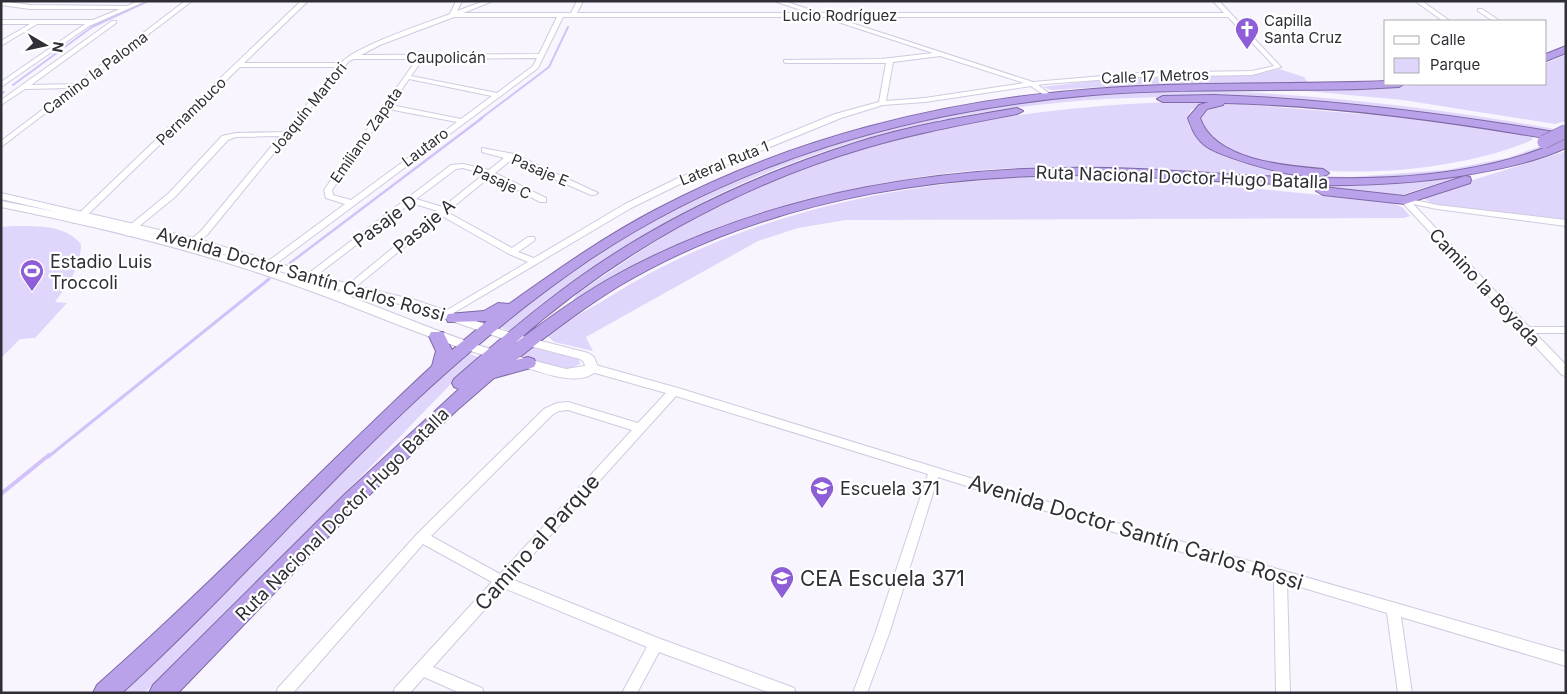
<svg xmlns="http://www.w3.org/2000/svg" width="1567" height="694" viewBox="0 0 1567 694" font-family="Inter,sans-serif">
<rect width="100%" height="100%" fill="#f8f5fe"/>
<path fill="#e0d5fb" d="M1566 55V121L1555 124 1403 100 1296 90 1444 84H1546V63Z
M1279 69 1304 77 1308 83 1150 84 1052 90 1042 87 1109 79 1250 75Z
M1220 91C1333 96 1444 109 1555 129L1549 132C1275 84 979 69 721 193 645 230 575 277 510 331L500 327C565 275 634 224 712 189 871 118 1046 88 1220 91Z
M1167 102H1207L1191 110 1188 117 1189 127 1204 143 1305 175 1351 177 1446 170 1507 158 1553 142C1516 161 1473 168 1431 173 1271 192 1110 154 950 173 867 183 782 202 704 235 672 248 639 264 608 281 597 287 585 296 573 300L577 294C618 266 660 237 704 213 847 136 1007 109 1167 102Z
M1239 104 1422 119 1533 136 1532 140C1455 173 1330 182 1250 158 1239 154 1221 149 1212 141 1207 135 1203 125 1199 118 1208 105 1224 105 1239 104Z
M1566 151V220L1447 206 1431 203 1423 198 1425 195Z
M1033 176 1179 181 1390 202 1402 207 1410 216 1404 218 846 220 798 228 758 241 586 337 593 351 554 342 548 336C565 320 589 310 609 297 736 217 884 185 1033 176Z
M1459 177 1395 197 1303 186Z
M15 226C39 226 65 225 81 244 81 268 68 284 55 302L67 303 35 338 20 339 1 358V227Z
M531 347 579 359 580 364 568 370 519 357Z
M466 352 480 358 449 386 246 595 144 693H117L275 541 390 423Z"/>
<g fill="none" stroke-linecap="round" stroke-linejoin="round">
<path stroke="#d3c2fa" stroke-width="2" d="M13 85 92 27 148 1
M1 94 4 92
M480 119 549 67 568 27"/>
<path stroke="#d3c2fa" stroke-width="2.5" d="M290 263 482 118"/>
<path stroke="#d3c2fa" stroke-width="3" d="M48 457 269 279"/>
<path stroke="#d3c2fa" stroke-width="4" d="M1 494 49 455"/>
<g stroke="#d0cae0" stroke-width="2">
<path id="minor" d="M1 1 30 5 127 6 138 1H146L89 26 1 87V82L85 24H37L1 46V41L30 24H1V20H93L120 9H30L1 5Z
M185 1H192L1 147V141L71 88 25 89 1 105V100L112 21H116V23L31 85 76 84Z
M301 1H308L244 63H341C356 46 426 23 450 14L456 1H462L457 11 484 1H493L463 13H571L577 1H583L577 13H810L774 1H784L814 11V13H1224L1213 1H1219L1281 67 1252 75 1138 77 1044 84 1038 85 1051 95V97H1047L1031 86 925 102 883 105 841 118 682 183 631 208 445 318 440 315 442 313 528 262 509 254 442 216 341 299 338 300 333 297 438 211 411 203 313 278 310 279 305 276 451 165 463 164 489 170 504 158 482 152V148L514 154 598 193 594 195H591L511 160 495 173 546 198V202H540L491 176 447 212 512 248 528 237H534L535 239 534 241 518 252 534 258 625 204 676 179 835 114 879 102 886 63H786L784 62V60L882 59 933 53 829 19V17H563L538 68 273 266H267L266 264 267 262 345 204 326 198 324 190 417 59H354L349 61 207 235 189 249 186 250 182 247 201 231 280 136 236 137 228 140 175 197 137 228 133 236H127L126 234 130 225 169 193 222 136 236 133 284 132 338 67H240L79 223H73V219ZM454 17H557L539 54 361 55 380 45ZM833 17H1228L1274 66 1252 71 1138 73 1033 82ZM940 56 1024 83 925 98 886 101 893 62ZM537 58 533 66 497 93 411 76 423 59ZM409 79 492 96 461 119 391 105ZM388 109 457 122 351 200 333 195 332 190ZM463 168 484 174 443 207 416 199 456 169Z
M1415 1H1422L1450 21H1443Z
M1478 9H1482L1500 21H1493L1478 11Z
M1402 198H1406L1437 205 1566 220V226L1437 209 1413 204 1529 327H1566V333H1535L1566 365V376L1562 375 1402 202Z
M592 364 678 388 1100 518 1566 652V666L1401 617 1412 693H1398L1387 613 1287 583 1290 693H1276L1274 579 1100 528 938 477 889 634 867 693H853L875 634 928 474 676 396 511 579 658 638 789 686 794 688 796 693H770L659 652 637 693H622L647 647 504 588 433 667 482 688 484 693H460L424 677 410 693H393L395 688 492 582 423 544 293 693H276L278 688 418 533 544 409 557 403 568 402 638 423 666 393 588 371 587 368 588 365ZM568 410 632 430 500 574 431 536 552 415 559 411Z"/>
</g>
<g stroke="#d0cae0" stroke-width="2">
<path id="tertiary" d="M1 193 198 239 352 285 415 300 514 334 588 353 594 357 598 368C584 391 535 370 516 364L514 361 520 357 566 369 585 366 584 362 580 359 507 340 408 306 345 291 191 244 143 232C209 250 275 269 340 293 395 313 448 337 504 353L506 356 500 360C429 340 363 309 294 285 199 251 100 227 1 207V201L57 212 1 199Z"/>
</g>
<g stroke="#7f6aa7" stroke-width="2">
<path id="trunk" d="M1566 46V53L1546 61V54Z
M1386 81V84H1404L1399 87 1361 89C1272 91 1182 88 1093 95 915 110 738 160 589 260 539 294 492 332 447 372 333 473 235 590 122 693H93L97 685C213 583 319 471 432 366L436 351 429 336 431 332H443L452 350 487 321 448 322 446 318 448 314 484 311 498 303 509 304C557 270 605 236 657 209 791 138 943 100 1093 89 1190 81 1288 85 1386 81Z
M1214 95C1332 99 1449 114 1566 134V148C1532 163 1496 170 1460 176 1353 193 1247 182 1141 177 963 168 774 194 619 286 583 308 549 334 516 360L528 357 534 359 536 363 534 367 494 378 456 411 359 505 178 693H149L153 685 345 494 459 389 454 387 452 383 454 379C494 344 534 310 577 279 661 219 757 174 855 143 908 126 963 117 1017 108L1023 111 1017 114C966 124 915 133 865 148 738 185 613 255 514 344 545 321 576 298 609 279 769 189 958 161 1139 169 1274 175 1434 197 1561 141 1449 121 1338 106 1224 103L1223 105 1207 109 1200 118C1214 160 1285 166 1323 169L1329 173C1317 187 1223 158 1207 147 1196 139 1192 130 1188 118L1199 105 1209 102H1163L1157 99 1163 96Z
M1465 176 1470 177 1471 180 1470 183 1405 204 1323 195 1316 191 1323 187 1404 196Z"/>
</g>
<use href="#minor" fill="#fff" fill-rule="evenodd"/>
<use href="#tertiary" fill="#fff" fill-rule="evenodd"/>
<use href="#trunk" fill="#baa2ea" fill-rule="evenodd"/>
<g stroke="#7f6aa7" stroke-width="14" stroke-linecap="butt">
<path id="trunk-bridge" d="M1544 142 1566 131"/>
</g>
<use href="#trunk-bridge" stroke="#baa2ea" stroke-width="13"/>
</g>
<defs>
<g id="church-pin" transform="scale(1.25)"><path d="M0 17L-7.5 6A9.5 9.5 0 1 1 7.5 6Z" fill="#8e5ed8" stroke="#fff"/><path d="M-1.2-6h2.4v3.5h3.3v2.4h-3.3V6h-2.4V-.1h-3.3v-2.4h3.3Z" fill="#fff"/></g>
<g id="stadium-pin" transform="scale(1.25)"><path d="M0 17L-7.5 6A9.5 9.5 0 1 1 7.5 6Z" fill="#8e5ed8" stroke="#fff"/><path d="M0-5a6.5 5 0 1 0 0 10a6.5 5 0 1 0 0-10ZM-3.5-1.8h7v3.6h-7Z" fill="#fff"/></g>
<g id="school-pin" transform="scale(1.25)"><path d="M0 17L-7.5 6A9.5 9.5 0 1 1 7.5 6Z" fill="#8e5ed8" stroke="#fff"/><path d="M0-5L7-2L0 1L-7-2ZM-4 1L0 2.5L4 1V4Q0 6-4 4Z" fill="#fff"/></g>
</defs>
<g fill-rule="evenodd">
<use href="#church-pin" x="1247" y="29"/>
<use href="#stadium-pin" x="32" y="271"/>
<use href="#school-pin" x="822" y="488"/>
<use href="#school-pin" x="782" y="578"/>
</g>
<g text-anchor="middle" dominant-baseline="central" stroke-width="4.5" stroke-linejoin="round" paint-order="stroke">
<g font-size="15" fill="#302e36" stroke="#fff">
<text x="840" y="15">Lucio Rodríguez</text>
<text x="446" y="57">Caupolicán</text>
<text transform="translate(95 73) rotate(-37)">Camino la Paloma</text>
<text transform="translate(1155 76) rotate(-2)">Calle 17 Metros</text>
<text transform="translate(308 108) rotate(-51)">Joaquín Martori</text>
<text transform="translate(191 111) rotate(-44)">Pernambuco</text>
<text transform="translate(366 135) rotate(-55)">Emiliano Zapata</text>
<text transform="translate(425 147) rotate(-37)">Lautaro</text>
<text transform="translate(724 163) rotate(-22)">Lateral Ruta 1</text>
<text transform="translate(540 170) rotate(23)">Pasaje E</text>
<text transform="translate(502 182) rotate(24)">Pasaje C</text>
</g>
<g font-size="15" fill="#302e36" stroke="#fff" text-anchor="start">
<text x="1264" y="20">Capilla<tspan x="1264" dy="17">Santa Cruz</tspan></text>
</g>
<g font-size="18" fill="#302e36" stroke="#fff">
<text transform="translate(1182 177) rotate(2)">Ruta Nacional Doctor Hugo Batalla</text>
<text transform="translate(385 221) rotate(-37)">Pasaje D</text>
<text transform="translate(424 226) rotate(-40)">Pasaje A</text>
<text transform="translate(301 274) rotate(16)">Avenida Doctor Santín Carlos Rossi</text>
<text transform="translate(1485 287) rotate(47)">Camino la Boyada</text>
<text transform="translate(342 514) rotate(-45)">Ruta Nacional Doctor Hugo Batalla</text>
</g>
<g font-size="18" fill="#302e36" stroke="#fff" text-anchor="start">
<text x="50" y="261">Estadio Luis<tspan x="50" dy="21">Troccoli</tspan></text>
<text x="840" y="488">Escuela 371</text>
</g>
<g font-size="21" fill="#302e36" stroke="#fff">
<text transform="translate(1136 532) rotate(17)">Avenida Doctor Santín Carlos Rossi</text>
<text transform="translate(537 542) rotate(-48)">Camino al Parque</text>
</g>
<g font-size="21" fill="#302e36" stroke="#fff" text-anchor="start">
<text x="800" y="578">CEA Escuela 371</text>
</g>
</g>
<rect width="1567" height="694" fill="none" stroke="#302e36" stroke-width="5"/>
<rect x="1384" y="20" width="162" height="65" fill="#ffffff" stroke="#acabaf"/>
<rect x="1394" y="36" width="25" height="8" fill="#ffffff" stroke="#acabaf"/>
<text x="1430" y="45" font-size="15" fill="#302e36">Calle</text>
<rect x="1394" y="58" width="25" height="15" fill="#e0d5fb" stroke="#acabaf"/>
<text x="1430" y="70" font-size="15" fill="#302e36">Parque</text>
<g transform="translate(45 45) rotate(99)" stroke="#ffffff" stroke-width="4" paint-order="stroke">
<path d="M0-4L9 19L0 12L-9 19Z" fill="#302e36"/>
<text y="-8" font-size="14" font-weight="bold" text-anchor="middle" fill="#302e36">N</text>
</g>
</svg>
